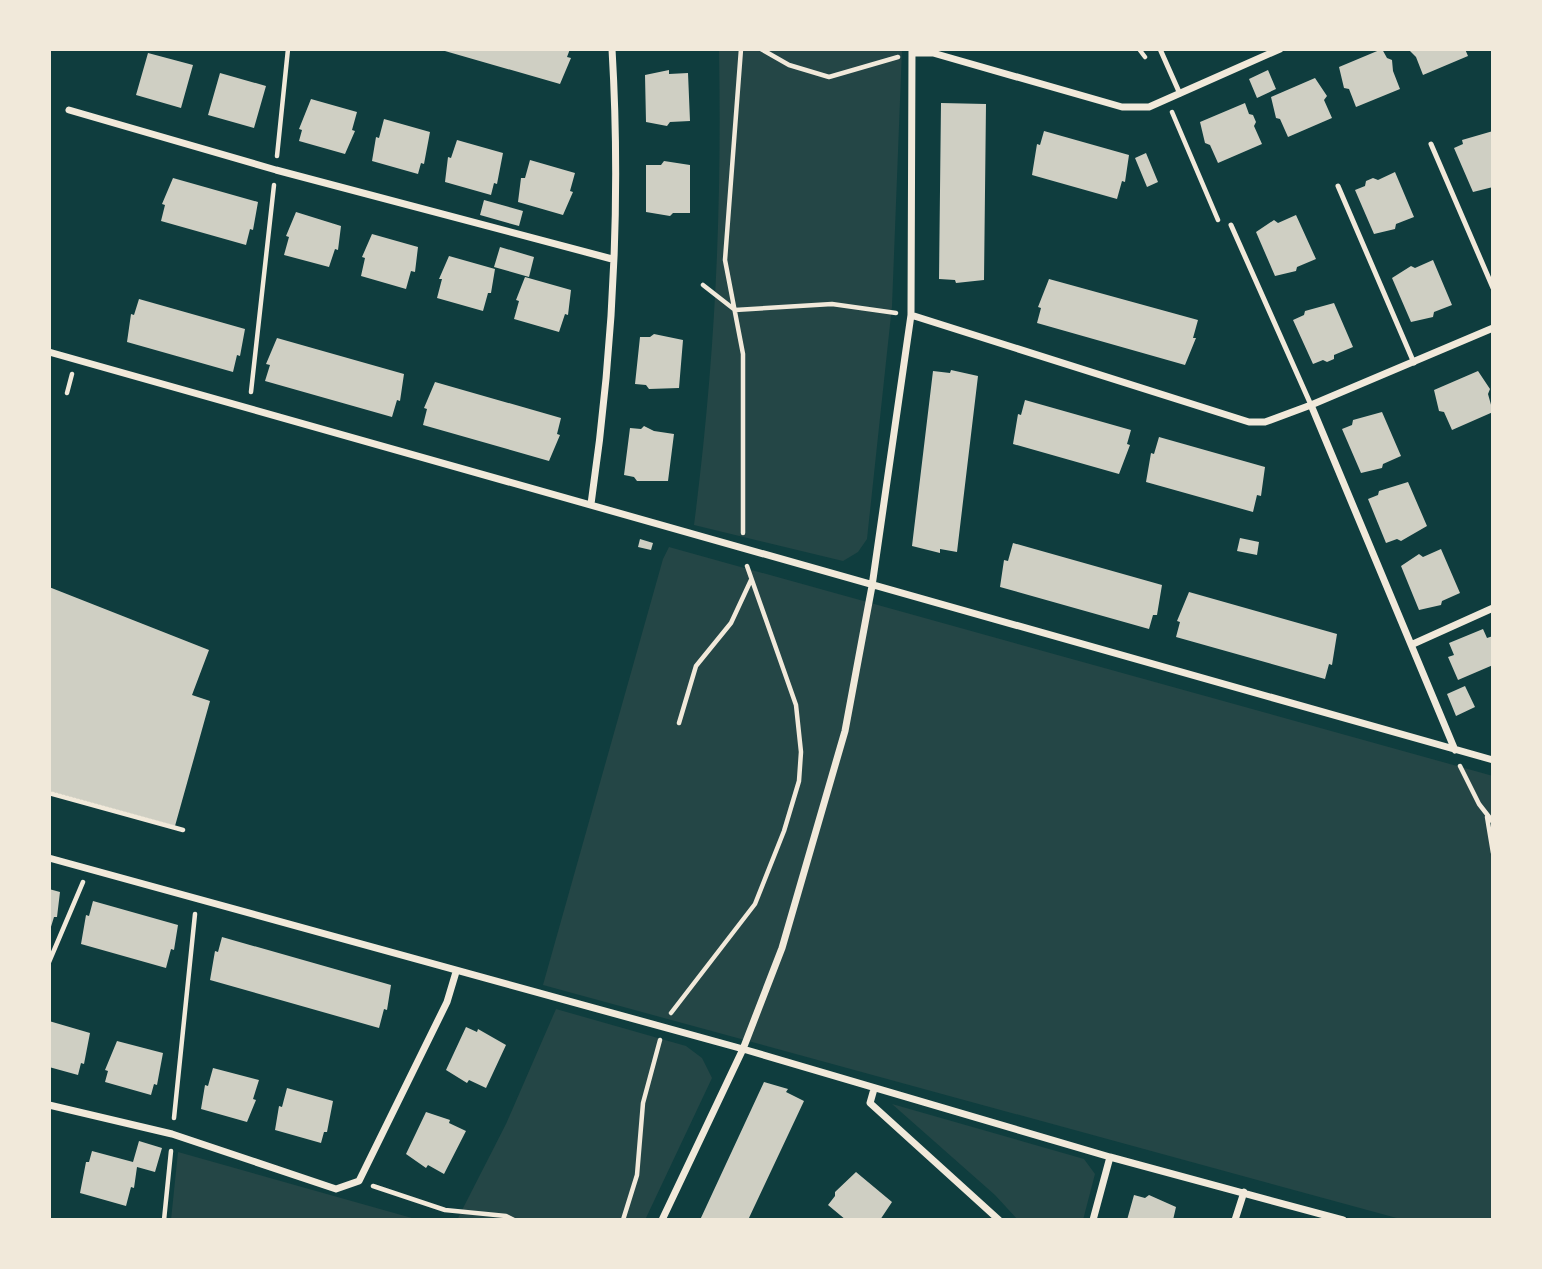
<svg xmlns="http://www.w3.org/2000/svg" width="1542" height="1269" viewBox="0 0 1542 1269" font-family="'PT Serif',serif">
<rect width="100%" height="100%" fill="#0f3d3e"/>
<path fill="#244646" d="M719 49H902L892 306 867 539 858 552 843 561 694 525C715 362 722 213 719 49Z
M669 547 1493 776V1220H1404L543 985 663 559Z
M556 1009 686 1046 702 1058 712 1078 645 1220H457L506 1124Z
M892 1104 1084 1159 1095 1174 1083 1220H1018L995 1195Z
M178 1152 419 1220H171Z"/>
<path fill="#cfcfc3" d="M438 49H570L567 57 571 58 560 84Z
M1382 49 1387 58 1392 60 1393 71 1400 89 1356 107 1349 89 1344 88 1339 67Z
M1408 49H1465L1468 56 1423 75 1416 57Z
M148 53 193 65 181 108 136 95Z
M669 70V74L688 73 690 121 670 122 667 126 646 122 645 75Z
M1268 70 1276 89 1257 98 1249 79Z
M220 73 266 86 254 128 208 115Z
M1315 78 1327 96 1324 100 1332 118 1288 137 1280 119 1276 118 1271 97Z
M311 99 357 112 352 130 355 131 345 154 299 141 302 130 299 129Z
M941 103 986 104 984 280 956 283 955 280 939 279Z
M1245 103 1249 114 1253 115 1256 122 1254 126 1262 144 1218 163 1210 145 1205 143 1200 122Z
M384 119 430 132 424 164 421 163 418 174 372 161 376 137 379 138Z
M1044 131 1129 155 1125 182 1122 181 1117 199 1032 175 1037 144 1040 145Z
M1493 131V187L1473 192 1454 148 1463 144 1462 140Z
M457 140 503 153 497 184 494 183 491 195 445 182 448 157 451 158Z
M1146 153 1158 182 1147 187 1135 158Z
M530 160 575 173 570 191 573 192 563 215 518 202 521 178H525Z
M664 161 690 165V213H673L670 216 646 212V165H661Z
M1395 172 1414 217 1396 224 1395 229 1374 234 1355 190 1365 186 1366 181 1373 178 1378 180Z
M173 178 258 202 253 230 250 229 246 245 161 221 165 205 162 204Z
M484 200 523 211 519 226 480 215Z
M296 212 341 226 338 250 335 249 329 267 284 255 289 237 286 236Z
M1296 215 1316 259 1297 267 1296 271 1275 276 1256 232 1274 220 1278 223Z
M372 234 418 247 415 272 411 271 406 289 361 276 365 258 362 257Z
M500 247 534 257 529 277 494 267Z
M449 256 495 269 491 293H488L483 311 437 298 442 279H439Z
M1433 260 1452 305 1434 312 1433 317 1411 322 1392 278 1411 266 1415 268Z
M525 277 571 290 568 315 565 314 559 332 514 319 519 301 516 300Z
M1049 279 1198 320 1193 338H1196L1185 365 1037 323 1041 308 1038 307Z
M139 299 245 329 240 356 237 355 233 372 127 342 131 314 134 315Z
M1334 303 1353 347 1334 355V359L1327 362 1323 360 1313 364 1293 320 1304 315 1305 311Z
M654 334 683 340 679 388 649 389 646 385 635 384 640 337H650Z
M277 338 404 374 400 401 397 400 392 417 265 381 270 365 266 364Z
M951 370 978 376 957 552 940 549V553L912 546 933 371 950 373Z
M1478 371 1490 389 1488 394 1493 412 1452 430 1444 412 1439 411 1434 390Z
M435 382 561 418 557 434 560 435 549 461 423 425 427 409 424 408Z
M1025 400 1131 430 1127 444 1130 445 1119 474 1013 444 1018 414 1021 415Z
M1382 412 1401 456 1383 464 1382 468 1361 473 1342 429 1352 425 1353 420Z
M644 426 654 431 674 434 668 481H637L634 477 624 475 630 428 641 429Z
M1159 437 1265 467 1261 496 1257 495 1253 512 1146 482 1151 453 1154 454Z
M1408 482 1427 526 1401 541 1397 539 1386 543 1368 499 1378 495 1379 491Z
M1240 538 1259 542 1257 555 1237 551Z
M640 539 653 543 651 550 638 547Z
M1013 543 1162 585 1157 615H1153L1149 629 1000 587 1004 560 1008 561Z
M1441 549 1460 593 1442 601 1441 605 1419 610 1401 566 1419 554 1423 557Z
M49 587 209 650 192 695 210 701 175 826 49 791Z
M1189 592 1337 634 1332 665 1329 664 1325 679 1176 637 1180 622 1177 621Z
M1483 629 1487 638 1493 636V665L1458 680 1448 657 1454 655 1449 643Z
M1465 686 1475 707 1456 716 1447 694Z
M49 889 60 892 57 917H54L50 930Z
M93 901 178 925 174 950 171 949 166 968 81 944 86 915 89 916Z
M222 937 391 985 387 1010 384 1009 379 1028 210 980 215 951 218 952Z
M49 1021 90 1033 84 1064 81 1063 78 1075 49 1067Z
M466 1027 477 1032 478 1029 506 1045 486 1088 469 1080 467 1083 446 1070Z
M117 1041 163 1053 157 1085 154 1084 151 1095 105 1082 108 1071 105 1070Z
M213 1068 259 1080 253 1099 256 1100 247 1122 201 1109 205 1085 208 1086Z
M764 1082 788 1089 786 1092 804 1101 748 1220H700Z
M287 1088 333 1101 327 1132H324L321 1143 275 1130 279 1106 282 1107Z
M426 1112 450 1120 449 1123 466 1131 444 1174 428 1165 426 1168 406 1154Z
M139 1141 162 1148 155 1172 137 1167 134 1188 131 1187 126 1206 80 1193 86 1162H89L92 1151 133 1162Z
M856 1172 892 1202 880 1220H846L828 1205 835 1196V1192Z
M1134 1195 1145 1198 1149 1195 1176 1207 1173 1220H1127Z"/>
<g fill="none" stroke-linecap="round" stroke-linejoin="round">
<path stroke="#f1e9da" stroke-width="4.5" d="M741 49 725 260 743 354V533
M761 49 789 65 829 77 898 57
M1139 49 1145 57
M1172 112 1218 220
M277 156 288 49
M703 285 735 310 832 304 896 313
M251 392 274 185
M67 393 72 374
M679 723 696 666 731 623 751 580
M1460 766 1479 804 1493 822
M49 793 183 830
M1487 817 1493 853
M49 962 83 882
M671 1013 755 904 784 831 799 781 801 752 796 705 747 566
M174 1118 195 914
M373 1186 445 1210 506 1216 514 1220
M164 1220 171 1151
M623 1220 637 1175 643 1103 660 1040"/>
<path stroke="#f1e9da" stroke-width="5" d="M1160 49 1180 94
M1431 144 1493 288
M1338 186 1414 363
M1231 225 1311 405"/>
<path stroke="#f1e9da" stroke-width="7" d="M912 53H933L1122 107H1149L1280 49
M69 110 276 170 612 259
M911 315 1249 422H1265L1311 405 1493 328
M49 352 1493 760
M1311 405 1455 750
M591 504C613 354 621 200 612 49
M1413 644 1493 608
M49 858 743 1049 1110 1157 1343 1220
M874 1089 870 1103 999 1220
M49 1105 172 1134 336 1189 359 1181 447 1002 456 972
M662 1220 743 1049 782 948 845 731 872 586 911 315 912 49
M1093 1220 1110 1157
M1235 1220 1244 1192"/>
</g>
<rect width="1542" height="1269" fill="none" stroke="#f1e9da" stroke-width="102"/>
</svg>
